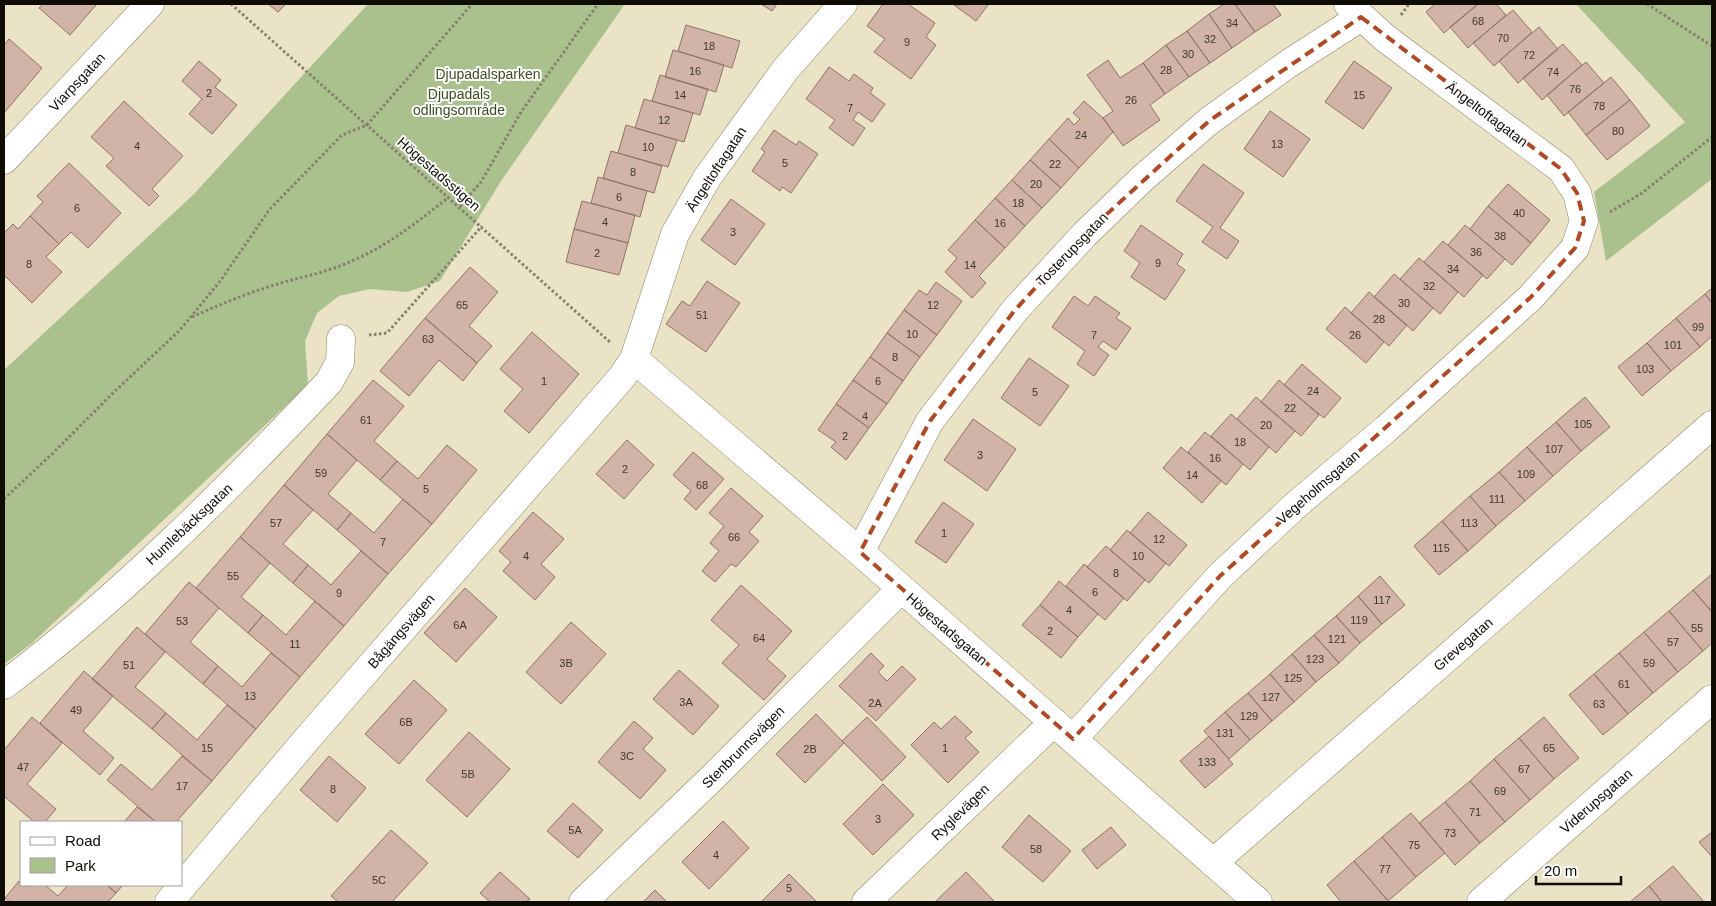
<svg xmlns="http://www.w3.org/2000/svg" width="1716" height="906" viewBox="0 0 1716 906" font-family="Arial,sans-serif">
<rect width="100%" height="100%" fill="#ebe3c6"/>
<path fill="#abc18d" d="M368 4H625L501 181 440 281 407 292 370 289 339 296 317 313 305 341 308 385 31 644 4 664V370L194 194Z
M1576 4H1712V179L1606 261 1594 192 1685 122Z"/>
<path fill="#d2b3a7" stroke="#8f7368" d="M43 4H97L70 35 39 8Z
M268 4H286L278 12Z
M761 4H777L772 11Z
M883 4H908L935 23 926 37 936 45 911 79 874 52 885 39 867 26Z
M985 4 988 5 976 21 954 5Z
M1224 4H1235L1255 32 1232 48 1209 14Z
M1235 4H1273L1281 15 1255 32Z
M1435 4H1478L1444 33 1426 12Z
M1478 4H1496L1506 15 1468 48 1450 27Z
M1513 10 1532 32 1494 66 1473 43Z
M1209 14 1232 48 1210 63 1187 31Z
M686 25 740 41 732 68 678 51Z
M1539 27 1558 49 1518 83 1499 61Z
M1187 31 1210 63 1189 77 1166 45Z
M9 39 42 68 4 113V45Z
M1563 44 1582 65 1542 100 1523 78Z
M1166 45 1189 77 1165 94 1143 63Z
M673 50 724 65 716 92 665 77Z
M1108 60 1120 78 1143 63 1165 94 1150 105 1160 120 1123 146 1103 118 1113 111 1087 75Z
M199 61 221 80 215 87 237 105 212 134 189 114 202 99 182 81Z
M1354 61 1392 88 1363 129 1325 102Z
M1586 62 1604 83 1564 116 1547 95Z
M829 67 849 81 854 74 873 88 870 93 885 104 872 122 858 112 853 120 865 128 853 146 829 128 835 120 806 99Z
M660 75 708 89 700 115 652 101Z
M1611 77 1630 100 1586 135 1568 112Z
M644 99 693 113 684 142 635 128Z
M1630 100 1650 126 1607 160 1586 135Z
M124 101 183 156 152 189 159 196 149 206 106 166 114 158 91 137Z
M1084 101 1103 118 1113 132 1079 168 1049 139 1068 118 1074 125 1080 119 1073 113Z
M1270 111 1310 139 1283 177 1244 149Z
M626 125 677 140 668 167 618 153Z
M774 130 796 145 799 141 818 154 791 193 782 187 780 191 752 171 765 152 761 149Z
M1049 139 1079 168 1061 188 1030 160Z
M611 151 662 166 654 193 603 178Z
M1030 160 1061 188 1042 208 1012 180Z
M69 163 121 213 88 248 71 232 59 244 30 216 43 202 37 196Z
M1203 164 1244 193 1220 228 1239 241 1227 259 1202 242 1213 227 1176 201Z
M598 177 647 191 640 217 591 203Z
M1012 180 1042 208 1025 226 995 198Z
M1508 184 1550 220 1531 243 1488 206Z
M995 198 1025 226 1005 248 975 220Z
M731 199 765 224 735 265 701 240Z
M582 201 635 215 628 243 574 229Z
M1488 206 1531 243 1512 265 1470 229Z
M30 216 59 244 46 257 62 272 32 303 4 275V233L13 224 18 229Z
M975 220 1005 248 979 276 986 283 972 298 945 272 957 258 948 250Z
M1141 225 1183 254 1177 264 1185 270 1165 300 1131 277 1140 263 1124 251Z
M1465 225 1505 259 1487 279 1448 245Z
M574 229 628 243 619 275 566 262Z
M1443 241 1483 275 1464 297 1424 262Z
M1419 258 1458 292 1440 314 1400 279Z
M470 267 498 292 469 326 492 346 477 363 425 318Z
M1394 274 1433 308 1413 331 1374 297Z
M707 281 740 303 706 352 666 324 682 301 690 306Z
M936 282 962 301 937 335 904 310 919 290 927 295Z
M1712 288V303L1705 294Z
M1369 292 1407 325 1389 346 1351 313Z
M1705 294 1712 303V336L1700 347 1676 318Z
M1074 296 1088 306 1095 296 1120 313 1116 318 1131 328 1116 350 1103 341 1098 347 1109 355 1094 376 1077 364 1085 351 1052 327Z
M1345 307 1384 342 1366 363 1326 329Z
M904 310 937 335 920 357 887 333Z
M425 318 477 363 463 381 439 360 409 396 380 371Z
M1676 318 1700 347 1671 371 1647 343Z
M532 332 579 374 529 433 504 411 523 389 500 369Z
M887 333 920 357 903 381 870 357Z
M1647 343 1671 371 1642 396 1618 367Z
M870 357 903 381 887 404 853 380Z
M1029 358 1069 386 1040 426 1001 398Z
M1302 364 1341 398 1324 418 1284 385Z
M373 380 404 406 374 441 397 461 380 480 327 434Z
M853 380 887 404 869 428 836 404Z
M1279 380 1319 415 1301 436 1261 402Z
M1256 397 1295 431 1276 453 1237 419Z
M1585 397 1610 427 1581 451 1556 422Z
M836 404 869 428 846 460 831 447 836 442 818 430Z
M1231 414 1269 447 1250 470 1211 436Z
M973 419 1016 449 987 491 944 460Z
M1556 422 1581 451 1553 476 1527 447Z
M1205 432 1243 464 1226 485 1188 452Z
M327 434 357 460 328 494 351 513 337 530 284 485Z
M627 440 654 465 624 499 596 474Z
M447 445 477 470 432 524 380 480 397 461 418 479Z
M1181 447 1221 481 1202 503 1163 468Z
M1527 447 1553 476 1525 501 1499 472Z
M693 452 724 479 696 510 684 499 691 491 673 475Z
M1499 472 1525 501 1496 526 1470 496Z
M284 485 313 510 283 544 308 565 293 583 240 537Z
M731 488 763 516 749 532 759 541 736 567 731 564 715 582 702 571 719 551 710 543 724 526 709 513Z
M1470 496 1496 526 1468 551 1442 521Z
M403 499 432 524 388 574 337 530 351 513 374 533Z
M943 502 974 524 946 563 915 542Z
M533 512 564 539 541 564 555 577 535 600 503 571 511 562 499 551Z
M1148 512 1187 545 1169 566 1130 533Z
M1442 521 1468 551 1439 575 1414 546Z
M1127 530 1166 563 1149 583 1110 550Z
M240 537 270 563 241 597 263 615 248 633 196 588Z
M1106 546 1145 580 1127 601 1087 567Z
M361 551 388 574 344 626 293 583 308 565 331 585Z
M1084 564 1124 598 1105 620 1066 586Z
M1712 574V612L1693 590Z
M1380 576 1405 605 1382 624 1358 596Z
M1059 581 1098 614 1078 637 1040 605Z
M189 582 219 608 190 642 218 666 203 684 145 634Z
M741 585 792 631 767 659 786 676 764 700 722 663 739 645 711 620Z
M465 588 497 617 456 662 424 633Z
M1693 590 1712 612V643L1703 651 1669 611Z
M1358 596 1382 624 1360 643 1336 616Z
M315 601 344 626 300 677 248 633 263 615 286 635Z
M1040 605 1078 637 1061 658 1022 625Z
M1669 611 1703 651 1678 672 1644 632Z
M1336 616 1360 643 1339 663 1314 635Z
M571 622 606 654 561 704 526 672Z
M137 627 165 652 135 687 166 713 152 729 92 679Z
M1644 632 1678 672 1653 693 1619 653Z
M1314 635 1339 663 1316 682 1292 654Z
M271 653 300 677 256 729 203 684 218 666 242 687Z
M871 653 884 666 878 672 887 681 902 666 916 679 876 721 839 686Z
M1619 653 1653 693 1628 714 1594 674Z
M1292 654 1316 682 1294 702 1270 674Z
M679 670 719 706 693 735 653 699Z
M84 671 113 696 83 731 114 758 100 775 40 723Z
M1270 674 1294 702 1272 721 1248 693Z
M1594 674 1628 714 1603 735 1569 695Z
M414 680 447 710 399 764 365 734Z
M1248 693 1272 721 1250 740 1225 712Z
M227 705 256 729 212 781 152 729 166 713 197 740Z
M1225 712 1250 740 1229 759 1204 731Z
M816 714 844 743 805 783 776 754Z
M955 716 972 732 965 738 979 752 948 783 911 745 934 722 941 729Z
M32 717 62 743 27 784 56 809 45 822H34L4 796V750Z
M867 717 906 757 882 781 842 741Z
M1544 717 1579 758 1554 779 1519 738Z
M634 721 653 738 643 749 666 770 640 799 598 762Z
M469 732 510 769 467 817 426 780Z
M1209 736 1233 764 1205 788 1180 761Z
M1519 738 1554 779 1530 800 1494 759Z
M182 756 212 781 176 822H156L107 780 121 764 152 790Z
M329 756 366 788 337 822 300 790Z
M1494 759 1530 800 1505 822 1470 781Z
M1470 781 1505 822 1480 843 1445 802Z
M883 784 914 815 873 855 843 824Z
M1445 802 1480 843 1455 865 1419 823Z
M573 803 603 830 578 858 547 831Z
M137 807 156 822H124Z
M1411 813 1445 853 1416 877 1382 837Z
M1029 815 1071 851 1043 882 1002 847Z
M723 821 749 848 709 889 682 862Z
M1111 827 1126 845 1097 869 1082 850Z
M391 830 428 863 392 902H338L331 896Z
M1712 832V857L1699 842Z
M1382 837 1416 877 1388 901 1354 861Z
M1354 861 1388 901 1387 902H1341L1327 885Z
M1673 866 1704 902H1662L1649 886Z
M500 872 530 899 526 902H490L480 893Z
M966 872 995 902H935Z
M789 874 817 902H761Z
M19 881 24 886 45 885 58 896 68 885H107L116 893 108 902H10L5 898Z
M107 885H123L116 893Z
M1649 886 1662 902H1630Z
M655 890 667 902H643Z"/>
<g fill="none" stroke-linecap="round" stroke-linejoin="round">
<g stroke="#8b8369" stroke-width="29">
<path id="minor" d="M4 160 150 4
M634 359 860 552 1258 902
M860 552 930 421 1015 310 1085 234 1144 177 1209 121 1288 64 1361 17
M4 685C122 596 227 490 329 382L340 362 341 339
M1073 739 1220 576 1297 504 1386 429 1531 297 1575 248 1584 221 1577 193 1561 169 1385 38 1348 4
M1213 863 1712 425
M169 902 307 739 622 377 634 359 675 234 707 178 785 70 843 4
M583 902 712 778 901 589
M866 902 1054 722
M1481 902 1712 699"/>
</g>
<path stroke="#85806c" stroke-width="3" stroke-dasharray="2.5 2.5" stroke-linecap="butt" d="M231 4 611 343
M1647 4 1712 46
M1401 15 1409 4
M460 206 481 182 521 112 598 4
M1610 212 1642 193 1712 137
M192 317C221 304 250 292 281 283 306 276 331 271 354 260 389 245 420 220 449 197
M369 335 387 333 482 226
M4 499 52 454 113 393 180 330 221 280 269 210 342 135 367 125 472 4"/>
<use href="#minor" stroke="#fff" stroke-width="28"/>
</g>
<path fill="none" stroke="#b04924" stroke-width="4" stroke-dasharray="10 6" stroke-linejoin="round" d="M1361 17 1561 169 1577 193 1584 221 1575 248 1531 297 1220 576 1073 739 860 552 930 421 1015 310 1085 234 1209 121Z"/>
<g text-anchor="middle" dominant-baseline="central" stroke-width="4" stroke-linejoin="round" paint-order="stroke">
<g font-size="11" fill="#40362d">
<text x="1478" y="21">68</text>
<text x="1232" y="23">34</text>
<text x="1503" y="38">70</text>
<text x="1210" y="39">32</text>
<text x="907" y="42">9</text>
<text x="709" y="46">18</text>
<text x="1188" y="54">30</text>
<text x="1529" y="55">72</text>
<text x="1166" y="70">28</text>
<text x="695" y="71">16</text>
<text x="1553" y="72">74</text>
<text x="1575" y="89">76</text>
<text x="209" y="93">2</text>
<text x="680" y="95">14</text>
<text x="1359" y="95">15</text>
<text x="1131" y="100">26</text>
<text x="1599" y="106">78</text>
<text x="850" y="108">7</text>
<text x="664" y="120">12</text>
<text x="1618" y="131">80</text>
<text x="1081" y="135">24</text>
<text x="1277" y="144">13</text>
<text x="137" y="146">4</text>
<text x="648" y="147">10</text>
<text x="785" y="163">5</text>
<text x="1055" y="164">22</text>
<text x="633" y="172">8</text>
<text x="1036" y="184">20</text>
<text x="619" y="197">6</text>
<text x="1018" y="203">18</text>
<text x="77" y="208">6</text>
<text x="1519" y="213">40</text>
<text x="605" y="222">4</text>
<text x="1000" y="223">16</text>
<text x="733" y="232">3</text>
<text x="1500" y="236">38</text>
<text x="1476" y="252">36</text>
<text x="597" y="253">2</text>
<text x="1158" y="263">9</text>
<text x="29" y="264">8</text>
<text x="970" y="265">14</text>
<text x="1453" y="269">34</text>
<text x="1429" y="286">32</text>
<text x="1404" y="303">30</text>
<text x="462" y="305">65</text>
<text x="933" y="305">12</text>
<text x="702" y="315">51</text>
<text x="1379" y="319">28</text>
<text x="1698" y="327">99</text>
<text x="912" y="334">10</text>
<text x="1094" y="335">7</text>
<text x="1355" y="335">26</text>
<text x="428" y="339">63</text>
<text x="1673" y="345">101</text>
<text x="895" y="357">8</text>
<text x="1645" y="369">103</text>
<text x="544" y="381">1</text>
<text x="878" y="381">6</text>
<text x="1313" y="391">24</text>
<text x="1035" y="392">5</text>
<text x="1290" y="408">22</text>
<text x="865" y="416">4</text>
<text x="366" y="420">61</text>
<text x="1583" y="424">105</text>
<text x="1266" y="425">20</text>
<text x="845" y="436">2</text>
<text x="1240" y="442">18</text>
<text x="1554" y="449">107</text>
<text x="980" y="455">3</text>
<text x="1215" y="458">16</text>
<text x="625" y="469">2</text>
<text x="321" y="473">59</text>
<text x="1526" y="474">109</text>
<text x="1192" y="475">14</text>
<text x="702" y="485">68</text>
<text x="426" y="489">5</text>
<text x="1497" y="499">111</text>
<text x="276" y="523">57</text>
<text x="1469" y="523">113</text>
<text x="944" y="533">1</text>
<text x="734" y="537">66</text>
<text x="1159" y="539">12</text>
<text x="383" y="542">7</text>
<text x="1441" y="548">115</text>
<text x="526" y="556">4</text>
<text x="1138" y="556">10</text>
<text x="1116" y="573">8</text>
<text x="233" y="576">55</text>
<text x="1095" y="592">6</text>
<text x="339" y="593">9</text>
<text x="1382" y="600">117</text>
<text x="1069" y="610">4</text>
<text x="1359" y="620">119</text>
<text x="182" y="621">53</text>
<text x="460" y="625">6A</text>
<text x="1697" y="628">55</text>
<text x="1050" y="631">2</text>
<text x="759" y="638">64</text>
<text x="1337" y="639">121</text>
<text x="1673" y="642">57</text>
<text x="295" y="644">11</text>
<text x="1315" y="659">123</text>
<text x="566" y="663">3B</text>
<text x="1649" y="663">59</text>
<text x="129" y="665">51</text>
<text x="1293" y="678">125</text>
<text x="1624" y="684">61</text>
<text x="250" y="696">13</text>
<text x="1271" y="697">127</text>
<text x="686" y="702">3A</text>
<text x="875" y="703">2A</text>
<text x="1599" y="704">63</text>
<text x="76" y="710">49</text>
<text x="1249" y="716">129</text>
<text x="406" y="722">6B</text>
<text x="1225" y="733">131</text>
<text x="207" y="748">15</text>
<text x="945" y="748">1</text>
<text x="1549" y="748">65</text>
<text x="810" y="749">2B</text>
<text x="627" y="756">3C</text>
<text x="1207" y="762">133</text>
<text x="23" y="767">47</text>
<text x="1524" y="769">67</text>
<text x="468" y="774">5B</text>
<text x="182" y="786">17</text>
<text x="333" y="789">8</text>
<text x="1500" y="791">69</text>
<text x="1475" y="812">71</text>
<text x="878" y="819">3</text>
<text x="575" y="830">5A</text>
<text x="1450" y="833">73</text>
<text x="1414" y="845">75</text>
<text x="1036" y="849">58</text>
<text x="716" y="855">4</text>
<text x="1385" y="869">77</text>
<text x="379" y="880">5C</text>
<text x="789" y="888">5</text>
</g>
<g font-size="14" fill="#3a4d1a" stroke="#fff">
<text x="488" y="74">Djupadalsparken</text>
<text x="459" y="94">Djupadals<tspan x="459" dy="16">odlingsområde</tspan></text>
</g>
<g font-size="14" fill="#0f0c04" stroke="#fff">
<text transform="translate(77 82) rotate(-47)">Viarpsgatan</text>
<text transform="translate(1487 114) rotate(37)">Ängeltoftagatan</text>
<text transform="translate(716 169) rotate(-57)">Ängeltoftagatan</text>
<text transform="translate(439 174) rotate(41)">Högestadsstigen</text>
<text transform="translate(1072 249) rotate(-46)">Tosterupsgatan</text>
<text transform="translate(1318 487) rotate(-41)">Vegeholmsgatan</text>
<text transform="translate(189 524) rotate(-43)">Humlebäcksgatan</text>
<text transform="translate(947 629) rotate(41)">Högestadsgatan</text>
<text transform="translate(401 631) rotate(-49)">Bågängsvägen</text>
<text transform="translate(1463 644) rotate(-41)">Grevegatan</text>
<text transform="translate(743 747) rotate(-45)">Stenbrunnsvägen</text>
<text transform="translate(1596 801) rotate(-41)">Viderupsgatan</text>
<text transform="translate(960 812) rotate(-44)">Ryglevägen</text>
</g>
</g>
<rect width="1716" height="906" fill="none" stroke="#0f0c04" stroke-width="10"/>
<rect x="20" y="821" width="162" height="65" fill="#ffffff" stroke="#9f9e9b"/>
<rect x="30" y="837" width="25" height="8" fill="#ffffff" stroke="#9f9e9b"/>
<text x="65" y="846" font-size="15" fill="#0f0c04">Road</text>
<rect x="30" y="858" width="25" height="15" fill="#abc18d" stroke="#9f9e9b"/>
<text x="65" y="871" font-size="15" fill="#0f0c04">Park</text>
<path d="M1536 876v8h85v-8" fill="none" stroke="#0f0c04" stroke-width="2.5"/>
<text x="1544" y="876" font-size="15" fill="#0f0c04" stroke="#ffffff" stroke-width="4" paint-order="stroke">20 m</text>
</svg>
